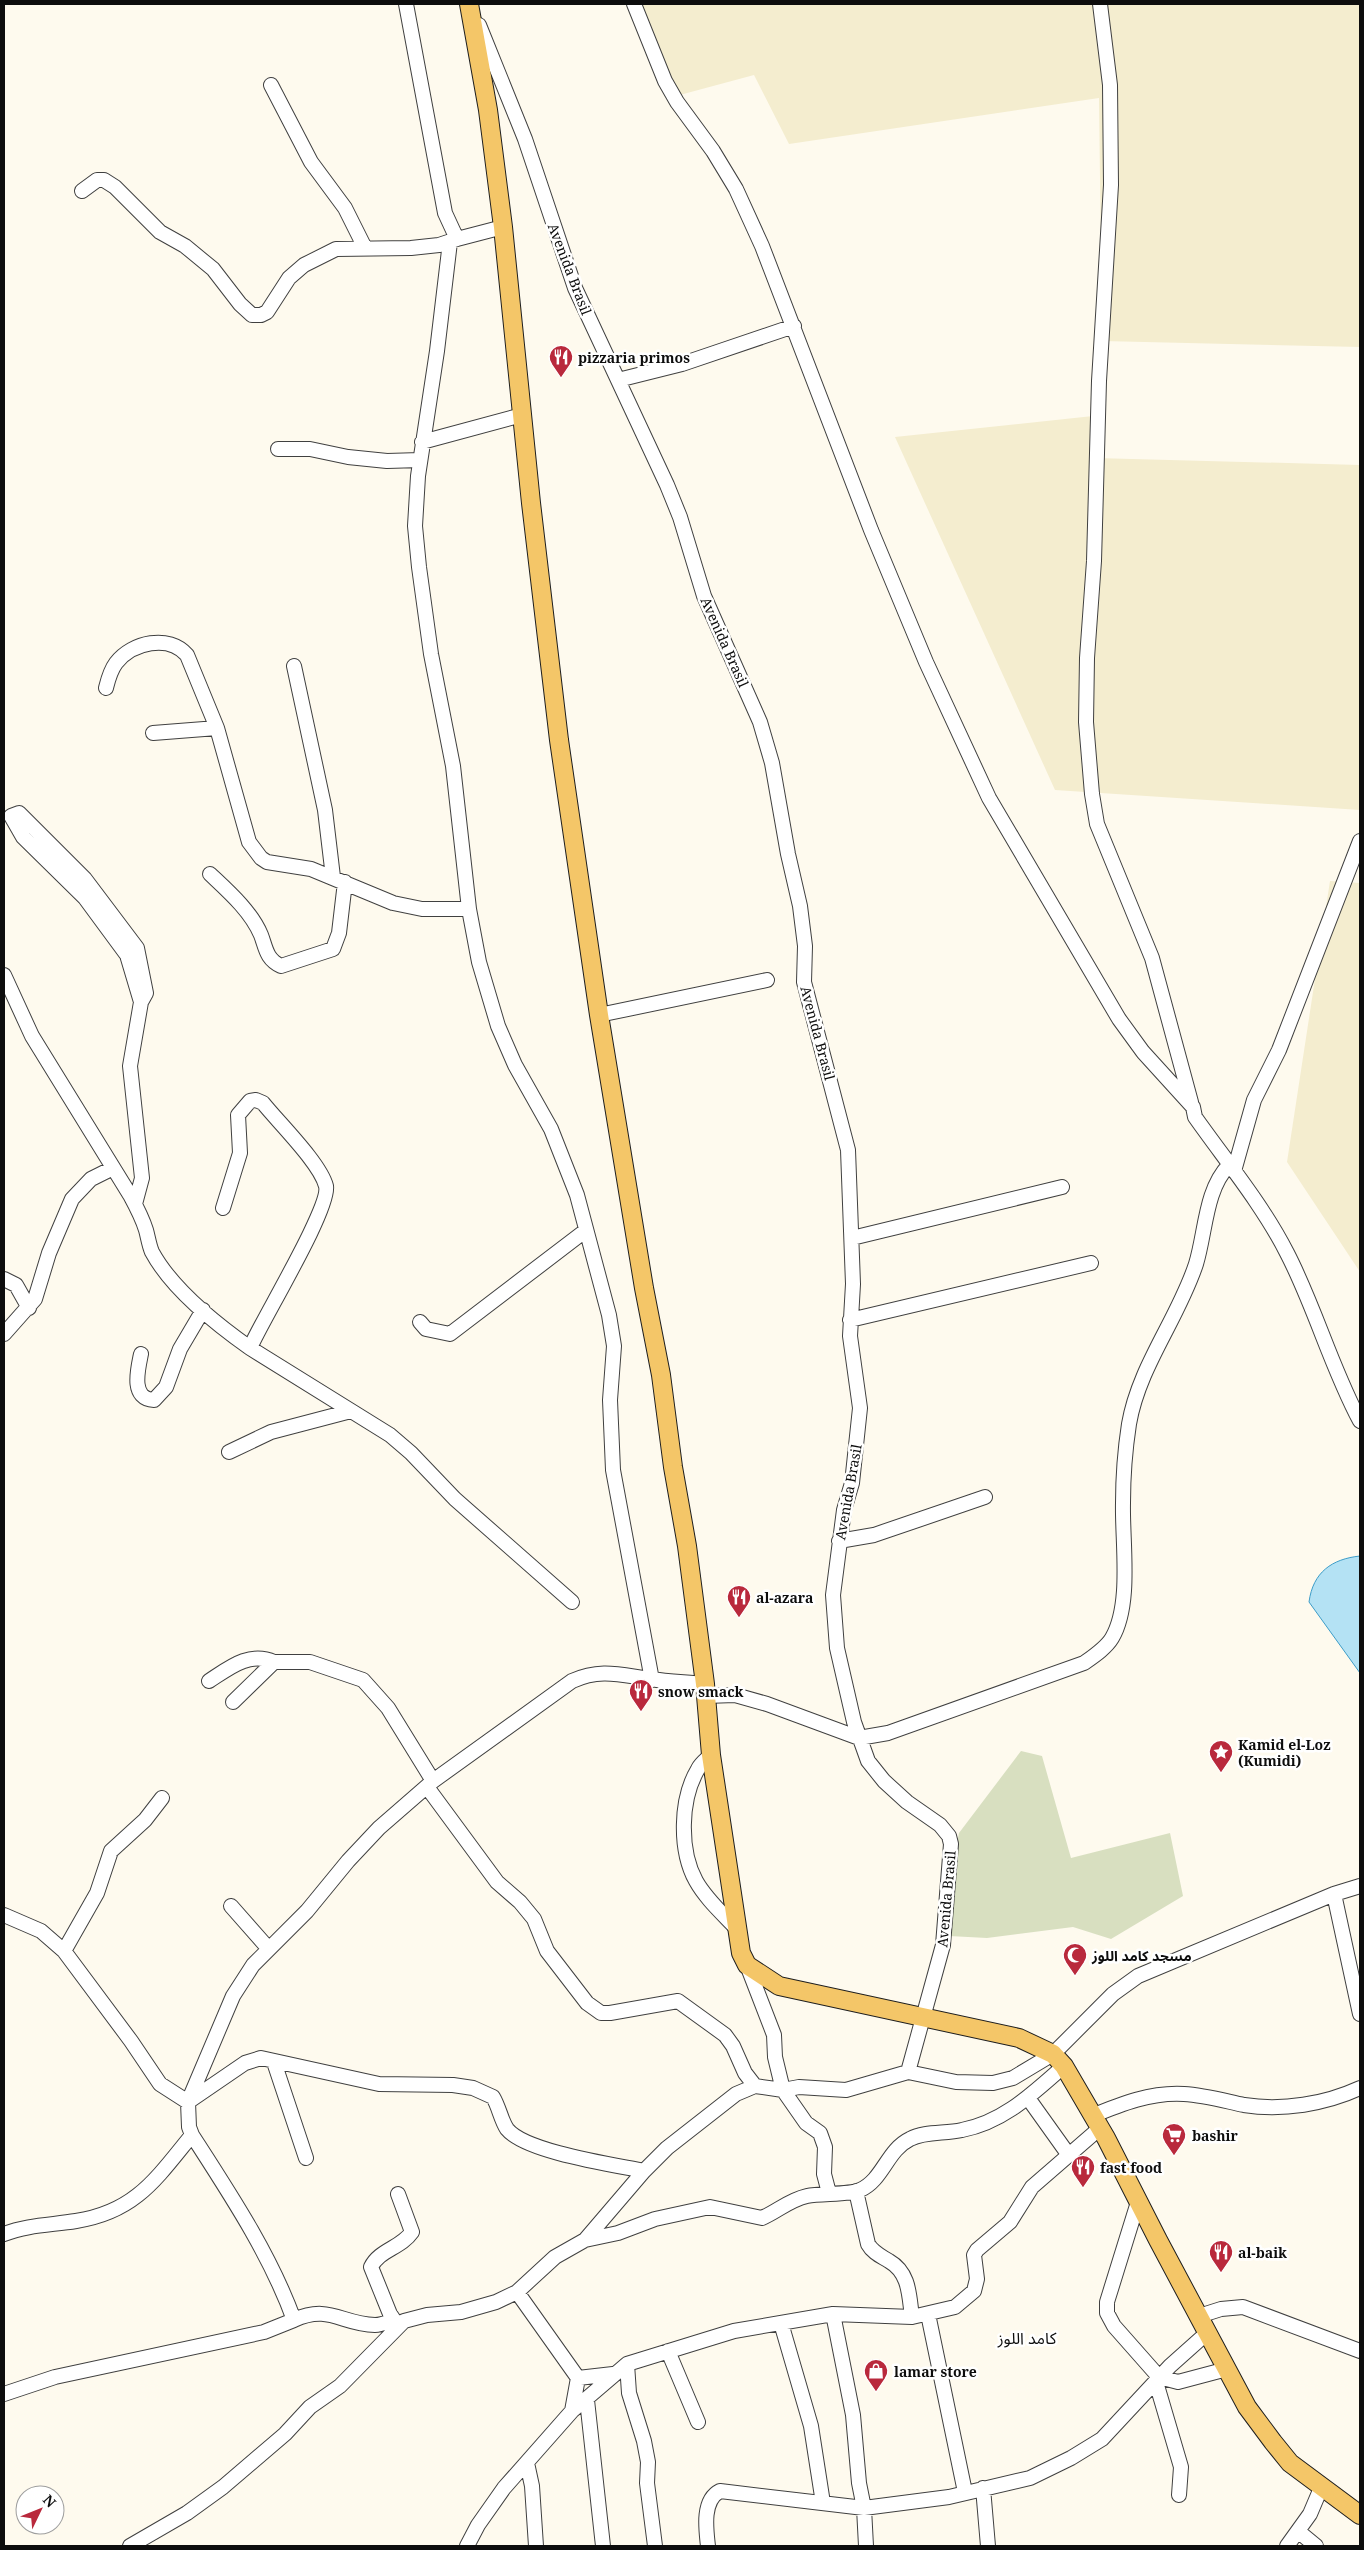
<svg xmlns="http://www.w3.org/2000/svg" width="1364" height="2550" viewBox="0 0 1364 2550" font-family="'Noto Serif','Noto Sans Arabic',serif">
<rect width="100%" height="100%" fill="#fefaee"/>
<path fill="#f4edcf" d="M638 4H1360V347L1102 341 1099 98 789 144 754 75 676 96Z
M1093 416 1095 458 1360 465V810L1055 790 895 437Z
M1330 881 1360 883V1272L1287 1162Z"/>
<path fill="#d8dfc0" d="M1021 1751 1042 1756 1071 1858 1170 1833 1183 1896 1111 1939 1073 1927 987 1938 949 1936 946 1897 959 1833Z"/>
<path fill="#b4e2f4" stroke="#3d9dc9" d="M1360 1556V1673L1309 1602C1313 1572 1332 1559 1360 1556Z"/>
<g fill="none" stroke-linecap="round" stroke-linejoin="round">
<g stroke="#404040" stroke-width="16">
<path id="minor" d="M406 4 445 213 457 239 503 227
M634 4 665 81 677 102 713 151 736 189 762 246 871 530 926 662 989 798 1119 1019 1143 1052 1193 1107 1195 1117C1226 1161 1262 1204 1287 1253 1315 1307 1331 1367 1360 1421
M1100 4 1110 85 1111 185 1099 381 1094 561 1087 658 1086 722 1092 794 1097 824 1152 958 1191 1102
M479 25 525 139 575 288 667 485 680 517 704 596 760 722 772 763 788 854 800 906 805 946 804 982 848 1150 853 1284 850 1336 860 1408 852 1483 844 1510 833 1595 837 1648 854 1722 868 1761 884 1781 907 1802 940 1825 949 1836 951 1844 943 1945 908 2072
M271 85 311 162 345 208 365 248
M82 191 97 180H104L115 187 160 232 185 246 213 269 240 304 252 315H261L267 312 289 278 304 265 336 249 411 248 439 245 457 239
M450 242 437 351 418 476 415 526 419 567 431 654 453 766 469 909 479 962 498 1026 515 1065 551 1129 577 1195 609 1315 614 1346 610 1400 613 1470 652 1680
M618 380 682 364 794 326
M422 442 522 415
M278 449H310L348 457 387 461 420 460
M294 666 325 810 333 877
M106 688C108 680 110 671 116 663 132 642 169 634 187 655L217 728
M153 733 217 728 249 842 261 858 267 862 311 869 393 903 422 909H469
M210 874C228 891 251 911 261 935 266 948 266 959 281 966L333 949 339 933 345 882
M4 975 32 1036 130 1195C136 1206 142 1217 146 1230 148 1237 149 1245 152 1252 172 1289 216 1324 250 1348
M599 1015 767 980
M1234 1171 1254 1100 1279 1050 1360 841
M135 1204 142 1178 130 1066 141 1002 146 993 137 948 85 879 19 813 11 816 23 837 85 898 127 955 141 1002
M223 1208 240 1153 238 1115 250 1101 256 1100 263 1103C279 1123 320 1163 326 1186 331 1207 262 1320 250 1348L390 1435 411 1453 455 1499 572 1602
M852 1238 1062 1187
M4 1279 16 1285 29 1308
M850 1320 1091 1263
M420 1322 426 1329 450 1334 585 1231
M4 1334 35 1299 49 1253 72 1199 91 1179 113 1168
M141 1354C138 1369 130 1399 154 1400L166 1387 180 1349 203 1310
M229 1452 271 1432 351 1411
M839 1541 874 1535 985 1497
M209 1681C229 1668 249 1651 274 1662
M706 1696 735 1695 767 1704 859 1738 888 1733 1084 1663C1094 1656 1106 1648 1112 1638 1132 1604 1122 1542 1123 1503 1123 1477 1125 1450 1129 1424 1139 1366 1178 1319 1196 1264 1206 1231 1205 1190 1229 1165
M233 1702 274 1662H310L363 1680 388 1708 433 1781
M711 1755C707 1759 701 1763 698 1769 680 1799 679 1850 696 1881 706 1899 723 1914 737 1929
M427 1787 497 1882 520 1902 534 1919 547 1951 587 2003 601 2013H610L678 2001 725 2035 733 2046 745 2073 755 2086
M1334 1894 1360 2014
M231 1906 268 1948
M4 1915 41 1931 64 1951 131 2041 160 2084 188 2102
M64 1951 97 1893 111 1851 145 1820 162 1798
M747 1965 774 2035 775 2057 783 2090 806 2123 820 2133 825 2147 824 2174 829 2193
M274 2062 306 2158
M1028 2098 1068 2154
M188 2102 245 2063 261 2058 379 2084 453 2085 473 2088 493 2097C499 2107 501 2120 507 2129 525 2152 615 2165 644 2171
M1092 2116C1121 2104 1151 2092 1184 2094 1204 2095 1225 2101 1244 2105 1283 2111 1325 2104 1360 2088
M856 2191 868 2244C873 2253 881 2256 889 2261 910 2273 909 2296 912 2317
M1138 2202 1107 2302V2313L1114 2326 1159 2377 1178 2382 1227 2369
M4 2234C27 2225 51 2225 76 2221 135 2212 156 2179 192 2135
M585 2240 618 2233 655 2219 710 2207 762 2218C778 2211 789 2200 807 2196 820 2193 850 2195 860 2190 883 2180 887 2150 910 2139 925 2131 945 2134 962 2130 1004 2122 1033 2093 1064 2066
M517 2292 578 2378 572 2411
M833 2314 853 2415 859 2483 864 2508 866 2546
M928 2314 965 2492
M1199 2316 1221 2309 1243 2307 1360 2351
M394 2320C388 2322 381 2325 375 2325 341 2324 329 2304 294 2320 270 2254 230 2194 192 2135L189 2127 188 2102 233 1996 253 1965 307 1911 348 1861 379 1828 433 1781 572 1681C601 1668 620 1675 651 1679 669 1682 687 1682 705 1684
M781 2323 811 2426 823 2503
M398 2326 390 2314 371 2267C379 2250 401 2248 412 2232L398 2194
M668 2351 698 2422
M627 2364 629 2393 644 2441 648 2462 647 2483 655 2546
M578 2378 613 2374
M1156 2382 1181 2467 1179 2495
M4 2394 55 2377 264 2332 294 2320
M587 2400 603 2546
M527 2463 532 2486 536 2546
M983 2488 988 2546
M1299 2532 1316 2546
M130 2546 187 2513 223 2487 285 2434 310 2407 340 2386 404 2321 427 2315 461 2312 496 2302 517 2292 555 2257 585 2240 644 2171 667 2148 736 2094 755 2086 783 2090 799 2087 846 2090 908 2072 956 2082 993 2083 1013 2078 1053 2054 1113 1994 1138 1976 1334 1894 1360 1886
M467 2546 478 2525 504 2488 572 2411 627 2364 734 2331 833 2314 912 2317 955 2307 974 2291 977 2279 974 2255 977 2250 1010 2222 1032 2187 1100 2128
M708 2546C706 2529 702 2500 720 2491L864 2508 949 2497 1030 2478 1071 2458 1102 2439 1170 2366 1207 2333
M1287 2546 1310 2514 1321 2488"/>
</g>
<g stroke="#1e1e1e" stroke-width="20">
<path id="major" d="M469 4 488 110 503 227 531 503 559 740 599 1015 644 1288 661 1375 673 1467 687 1546 705 1684 711 1755 741 1953 747 1965 779 1986 1019 2038 1053 2054 1064 2066 1106 2138 1158 2240 1247 2407 1273 2442 1290 2463 1360 2515"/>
</g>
<use href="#minor" stroke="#fff" stroke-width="14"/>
<use href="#major" stroke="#f4c668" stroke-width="18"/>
</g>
<defs>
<g id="restaurant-pin" transform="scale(1.25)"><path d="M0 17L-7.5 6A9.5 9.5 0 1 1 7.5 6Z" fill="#b9293c" stroke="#fff"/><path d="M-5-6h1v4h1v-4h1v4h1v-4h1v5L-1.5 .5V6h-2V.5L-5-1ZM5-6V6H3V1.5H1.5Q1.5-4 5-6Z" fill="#fff"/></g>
<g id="sight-pin" transform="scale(1.25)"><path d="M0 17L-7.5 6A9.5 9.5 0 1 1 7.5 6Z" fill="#b9293c" stroke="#fff"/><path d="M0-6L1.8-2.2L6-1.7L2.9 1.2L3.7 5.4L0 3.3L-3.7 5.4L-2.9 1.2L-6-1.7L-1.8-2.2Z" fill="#fff"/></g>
<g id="mosque-pin" transform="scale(1.25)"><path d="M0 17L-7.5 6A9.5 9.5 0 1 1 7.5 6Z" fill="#b9293c" stroke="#fff"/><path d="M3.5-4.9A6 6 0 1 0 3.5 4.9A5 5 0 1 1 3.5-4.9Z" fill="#fff"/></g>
<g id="supermarket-pin" transform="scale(1.25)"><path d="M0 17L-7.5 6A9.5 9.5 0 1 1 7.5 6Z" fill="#b9293c" stroke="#fff"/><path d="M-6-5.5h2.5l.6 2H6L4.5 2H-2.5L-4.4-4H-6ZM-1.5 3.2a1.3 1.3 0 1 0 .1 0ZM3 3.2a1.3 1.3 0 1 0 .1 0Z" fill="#fff"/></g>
<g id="shop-pin" transform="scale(1.25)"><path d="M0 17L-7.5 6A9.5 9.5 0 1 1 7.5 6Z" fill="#b9293c" stroke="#fff"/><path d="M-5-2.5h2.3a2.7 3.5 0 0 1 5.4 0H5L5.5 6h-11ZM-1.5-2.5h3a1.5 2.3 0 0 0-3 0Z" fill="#fff"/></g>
</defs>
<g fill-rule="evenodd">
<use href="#restaurant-pin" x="561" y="357"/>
<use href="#restaurant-pin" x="739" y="1597"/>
<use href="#restaurant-pin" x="641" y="1691"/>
<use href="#sight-pin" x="1221" y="1752"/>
<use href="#mosque-pin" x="1075" y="1955"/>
<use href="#supermarket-pin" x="1174" y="2135"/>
<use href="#restaurant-pin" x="1083" y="2167"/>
<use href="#restaurant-pin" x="1221" y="2252"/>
<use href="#shop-pin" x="876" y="2371"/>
</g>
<g text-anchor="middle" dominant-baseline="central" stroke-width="5" stroke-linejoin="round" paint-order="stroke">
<g font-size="14" fill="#0d0d0d" stroke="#fff">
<text transform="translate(570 269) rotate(69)">Avenida Brasil</text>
<text transform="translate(725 642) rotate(66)">Avenida Brasil</text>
<text transform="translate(818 1033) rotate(75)">Avenida Brasil</text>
<text transform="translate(848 1492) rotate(-80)">Avenida Brasil</text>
<text transform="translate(946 1899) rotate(-85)">Avenida Brasil</text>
</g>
<g font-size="14" font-weight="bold" fill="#0d0d0d" stroke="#fff" text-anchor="start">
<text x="578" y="357">pizzaria primos</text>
<text x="756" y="1597">al-azara</text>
<text x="658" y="1691">snow smack</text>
<text x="1238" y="1744">Kamid el-Loz<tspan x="1238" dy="16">(Kumidi)</tspan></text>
<text x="1092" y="1955">مسجد كامد اللوز</text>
<text x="1192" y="2135">bashir</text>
<text x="1100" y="2167">fast food</text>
<text x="1238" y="2252">al-baik</text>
<text x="894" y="2371">lamar store</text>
</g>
<g font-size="16" fill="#0d0d0d" stroke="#fff">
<text x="1027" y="2338">كامد اللوز</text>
</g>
</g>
<rect width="1364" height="2550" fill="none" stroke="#0d0d0d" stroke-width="10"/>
<g transform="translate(40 2510) rotate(47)"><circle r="24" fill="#ffffff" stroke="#9e9e9e"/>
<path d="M0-4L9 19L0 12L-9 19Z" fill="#b9293c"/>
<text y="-8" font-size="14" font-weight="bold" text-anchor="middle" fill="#0d0d0d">N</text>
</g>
</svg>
